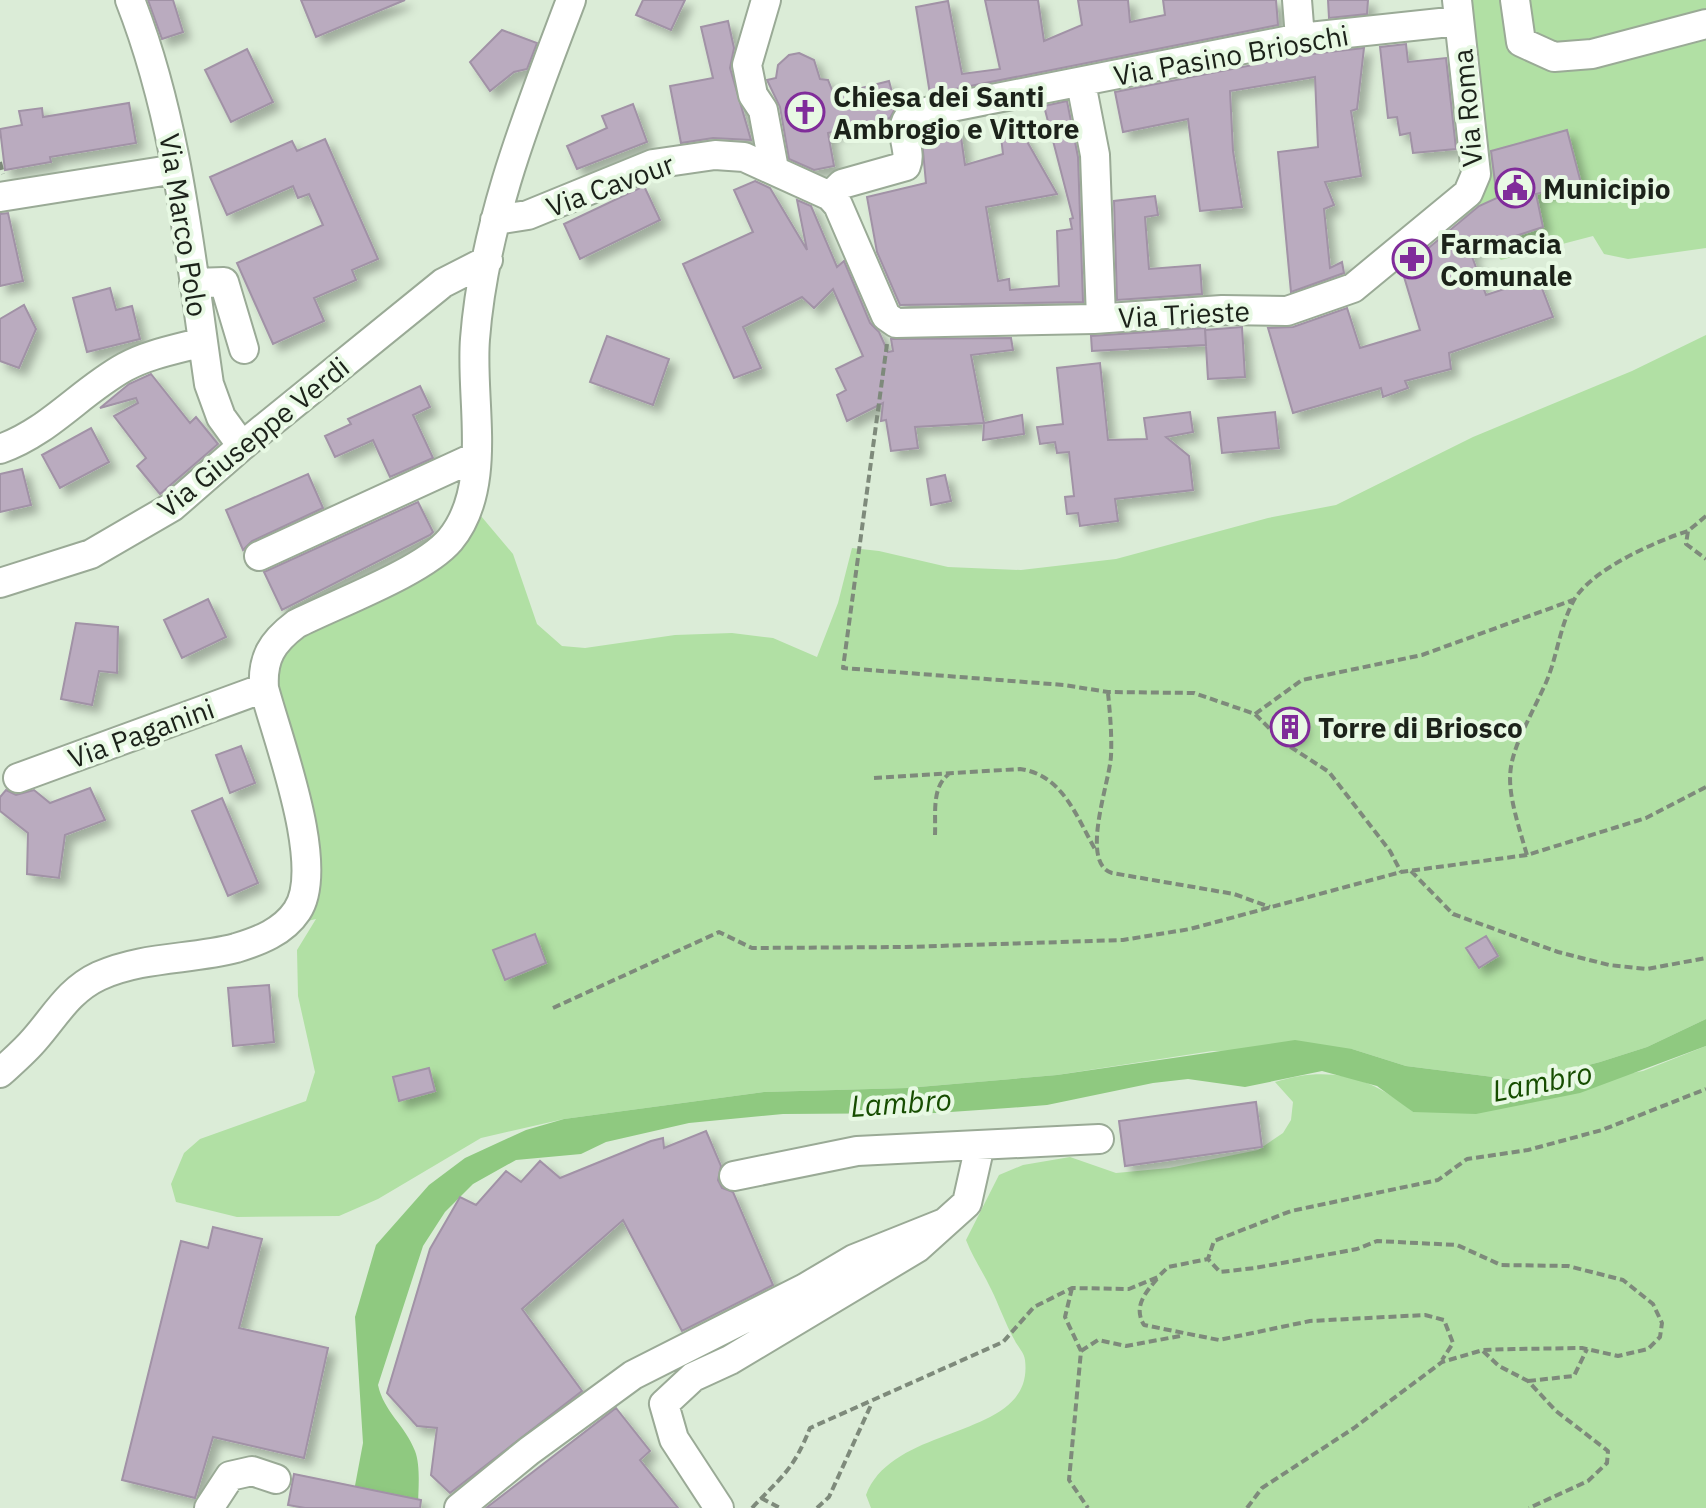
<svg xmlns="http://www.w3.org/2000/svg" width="1706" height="1508" viewBox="0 0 1706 1508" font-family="'IBM Plex Sans',sans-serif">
<defs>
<filter id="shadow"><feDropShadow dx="7" dy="7" stdDeviation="4" flood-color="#0004"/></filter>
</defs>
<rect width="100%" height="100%" fill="#dbecd7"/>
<path fill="#b1e0a4" d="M1457 0H1706V248L1628 259 1604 254 1593 236 1501 260 1451 209 1468 193Z
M1706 335V1019L1647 1047 1600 1062 1554 1074 1509 1079 1406 1066 1352 1049 1212 1051 1057 1075 907 1088 764 1092 564 1119 481 1138 378 1199 339 1216 237 1217 176 1202 171 1184 184 1153 200 1139 306 1101 315 1072 298 996 297 950 316 919 282 927 298 910 269 651 417 564 470 503 513 554 537 624 562 646 585 648 675 635 732 633 773 638 817 657 838 603 852 548 879 551 948 567 1021 570 1116 559 1268 518 1336 505 1473 437 1632 371Z
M1706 1046V1508H871L866 1495C894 1421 1035 1441 1025 1360 1024 1352 1017 1346 1014 1339 1005 1323 999 1305 991 1289 983 1272 973 1258 966 1240L999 1175 1023 1165 1070 1157 1116 1173 1169 1168 1258 1150 1283 1133 1291 1120 1293 1102 1275 1082C1328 1065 1371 1076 1413 1112L1643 1071Z"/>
<path fill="#8fc980" d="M1706 1019V1046L1580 1093 1476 1114 1413 1112 1377 1086 1322 1071 1245 1087 1188 1079 1153 1083 1047 1105 1008 1108 936 1113 783 1114 689 1123 606 1142 581 1154 516 1160 473 1184 445 1212 423 1246 378 1385C384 1412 405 1425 415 1451 421 1467 418 1491 418 1508L351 1507 363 1443 355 1317 376 1245 429 1185 465 1158 526 1130 564 1119 764 1092 907 1088 1057 1075 1295 1040 1352 1049 1406 1066 1509 1079 1554 1074 1600 1062 1647 1047Z"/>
<path fill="#baabbf" stroke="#a192a6" stroke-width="2" filter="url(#shadow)" d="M148 0H173L183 32 162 39Z
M301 0H405L316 37Z
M643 0H685L671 30 636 15Z
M985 0H1038L1044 41 1082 25 1078 0H1128L1130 22 1165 15 1163 0H1276L1278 25 930 94 916 7 948 1 962 74 1000 69Z
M1328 0H1368L1367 14 1329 18Z
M728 21 734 48 730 68 751 140 713 138 681 143 670 86 713 78 701 27Z
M502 30 537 43 527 69 514 72 490 91 470 62Z
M1406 44 1408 62 1446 58 1456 149 1413 153 1410 133 1400 135 1397 117 1388 118 1380 47Z
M1364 48 1357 109 1351 111 1361 176 1325 182 1334 205 1324 209 1330 268 1342 262 1344 273 1291 292 1278 152 1318 147 1315 77 1230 91 1233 151 1242 207 1200 211 1188 119 1123 132 1115 92 1303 55Z
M247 49 273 102 231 122 205 70Z
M799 53 814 60 820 79 828 80 834 95 889 81 896 107 890 118 828 133 834 166 814 170 789 159 780 107 767 80 776 78 778 65 789 55Z
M1067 101 1078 157 1083 302 900 305 877 252 867 197 926 183 921 130 959 123 965 165 1003 154 1001 137 1021 131 1057 194 986 207 998 281 1009 279 1010 290 1059 286 1057 231 1072 229 1070 219 1073 218 1044 106Z
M129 103 136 143 50 157 51 162 5 170 0 129 22 125 19 111 42 108 43 117Z
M633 104 647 142 577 169 567 146 607 128 602 116Z
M1567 130 1581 183 1536 194 1543 227 1470 251 1486 295 1538 278 1553 317 1449 353 1451 369 1405 381 1408 388 1383 397 1381 388 1293 413 1268 328 1293 327 1347 308 1360 348 1420 330 1402 270 1479 206 1497 198 1491 151Z
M325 139 378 259 352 270 356 280 314 298 324 321 273 344 237 263 323 225 309 194 298 198 293 186 227 215 210 177 292 141 297 151Z
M755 181 770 188 807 250 797 200 811 206 837 267 844 261 870 323 879 332 888 352 893 351 891 339 1011 338 1013 350 971 355 984 423 915 427 918 448 891 451 886 420 881 421 883 403 847 421 837 395 846 390 836 369 863 356 833 289 814 308 802 297 743 327 761 368 734 378 683 264 753 232 734 190Z
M644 186 660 220 580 259 564 224Z
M1155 196 1158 215 1145 217 1149 269 1200 265 1202 294 1117 300 1114 201Z
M8 213 23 281 0 286V214Z
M110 288 116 310 132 306 140 339 87 352 73 298Z
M24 305 36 329 19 368 0 361V319Z
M1242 327 1245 377 1208 379 1205 330Z
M1205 328 1206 345 1092 351 1091 336Z
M607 336 669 359 653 405 590 382Z
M1100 363 1108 440 1147 439 1144 418 1190 412 1193 432 1166 437 1189 456 1193 490 1115 499 1118 521 1080 526 1078 513 1067 514 1065 497 1074 496 1069 452 1057 453 1055 442 1040 444 1037 427 1063 424 1057 368Z
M151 374 190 423 196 417 218 444 160 494 137 466 146 458 114 416 138 403 136 398 100 408 129 384Z
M420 386 430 407 413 415 433 458 390 477 373 440 335 457 325 436 351 424 348 419Z
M1275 412 1279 448 1222 453 1218 418Z
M1022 415 1024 434 983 440 984 423Z
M91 428 109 462 60 488 42 455Z
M22 469 31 505 0 512V474Z
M308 474 323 508 252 541 243 550 226 510Z
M945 475 951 501 931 505 927 479Z
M418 502 433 532 430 535 282 610 264 572Z
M208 599 226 637 182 658 164 620Z
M76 623 118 627 117 673 99 671 92 705 61 699Z
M1276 726a13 13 0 1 1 26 0a13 13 0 1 1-26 0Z
M241 746 255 783 230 793 216 755Z
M90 788 105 820 65 835 59 878 27 874 28 833 0 811V797L6 790 16 795 34 790 50 803Z
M222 798 258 883 228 896 192 811Z
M535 934 546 963 505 980 493 950Z
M1486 936 1498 956 1479 968 1466 948Z
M269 985 274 1042 233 1046 228 988Z
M429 1068 435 1091 399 1101 393 1077Z
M1256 1102 1262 1147 1125 1166 1119 1121Z
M706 1131 721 1166 718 1180 722 1188 733 1192 773 1285 682 1331 623 1220 522 1309 582 1391 450 1493 431 1475 437 1428 417 1426 387 1393 430 1249 460 1197 476 1205 506 1171 521 1182 540 1161 560 1178 651 1141 663 1138 664 1148Z
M213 1227 262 1239 239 1328 328 1348 304 1458 213 1437 195 1498 122 1480 181 1241 208 1248Z
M616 1408 650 1451 640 1460 678 1508H486Z
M294 1474 421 1500 420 1508H305L288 1505Z"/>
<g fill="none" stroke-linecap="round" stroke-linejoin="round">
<g stroke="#9aaa96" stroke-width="32">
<path id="minor" d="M130 0C178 122 190 255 209 384L221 417 242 446
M766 0 747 65 753 95 763 110 774 169
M1297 0 1300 38
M1515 0 1521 42 1554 57 1592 54 1706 24
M1081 83 1095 155 1101 318
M830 196 842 184 906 166C913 149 895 130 911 115L1300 38 1459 21
M0 197 176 169
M495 220 528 215 653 164 715 155 744 157 830 196 838 205 886 316 896 323 1094 319 1222 310 1287 311 1353 288 1468 193 1476 174 1457 0
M194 283 224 282 244 349
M0 449C49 432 81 391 125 367 149 354 177 349 203 342
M259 556 475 457
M0 583 91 554 172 507 242 446 443 283 488 260
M18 778 264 688
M0 1073C12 1062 25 1051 35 1039 56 1015 69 990 99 976 144 956 190 960 236 948 259 941 283 932 297 911 327 867 277 738 264 688 262 658 272 642 296 624 335 604 423 572 450 540 494 487 470 401 475 339 484 221 530 109 571 0
M734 1176 857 1151 1099 1139
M209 1508 230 1476 252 1471 276 1479
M459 1508 529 1451 633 1375 805 1288 854 1259 944 1223
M719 1508 674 1439 664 1404 693 1377 730 1360 917 1248 967 1203 980 1145"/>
</g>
<path stroke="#7e8a7b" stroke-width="4" stroke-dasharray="8 4" stroke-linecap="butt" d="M0 162 3 174
M887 344 843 668 1064 685 1108 692 1194 693 1255 714 1283 742 1329 772 1390 851 1401 872
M1706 516 1688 531 1686 544 1706 559
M1108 693C1110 713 1112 735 1111 756 1110 781 1079 863 1112 873L1234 894 1270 907
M1255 714 1302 680 1422 655 1573 600
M874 778 1020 769C1063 775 1076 816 1096 851
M935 835C936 815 931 787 949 774
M1527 855C1500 766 1505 769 1544 687 1557 660 1559 627 1574 600 1591 570 1656 541 1688 531
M1411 871 1453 914 1558 952 1609 965 1647 969 1706 958
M553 1008 719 932 752 948 906 947 1123 940 1190 929 1401 872 1527 855 1646 818 1706 787
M1157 1279C1145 1293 1133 1307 1144 1325L1219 1340 1310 1321 1425 1315 1444 1320 1453 1343 1442 1360
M1072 1288 1065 1317 1081 1351 1069 1480 1088 1508
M1081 1351 1098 1340 1126 1346 1180 1336
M1483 1351 1499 1366 1528 1381 1556 1411 1608 1451 1607 1463 1588 1481 1529 1508
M1528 1381 1574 1376 1587 1349
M761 1498 780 1508
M752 1508C781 1477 793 1471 810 1428L1003 1342 1034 1307 1072 1288 1129 1289 1158 1277 1168 1267 1208 1259
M817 1508 829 1497 871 1405
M1247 1508 1262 1488 1354 1428 1442 1362 1483 1350 1514 1349 1582 1348 1618 1356 1648 1349 1660 1337 1662 1323 1653 1304 1623 1280 1568 1266 1501 1265 1457 1245 1377 1241 1357 1249 1255 1268 1220 1272 1208 1259 1214 1241 1291 1211 1438 1180 1467 1159 1528 1150 1602 1130 1706 1089"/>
<use href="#minor" stroke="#fff" stroke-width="28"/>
</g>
<defs>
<g id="church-ring" transform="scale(2)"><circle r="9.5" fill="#e8f9e4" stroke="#802c9a" stroke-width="1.5"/><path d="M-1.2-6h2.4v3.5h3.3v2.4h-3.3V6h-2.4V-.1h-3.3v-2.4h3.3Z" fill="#802c9a"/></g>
<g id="civic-ring" transform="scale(2)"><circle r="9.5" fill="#e8f9e4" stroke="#802c9a" stroke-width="1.5"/><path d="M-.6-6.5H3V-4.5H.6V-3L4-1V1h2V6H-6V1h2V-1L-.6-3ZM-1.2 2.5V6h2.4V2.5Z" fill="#802c9a"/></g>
<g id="pharmacy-ring" transform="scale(2)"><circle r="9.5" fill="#e8f9e4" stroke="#802c9a" stroke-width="1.5"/><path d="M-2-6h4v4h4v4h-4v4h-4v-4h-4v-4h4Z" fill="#802c9a"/></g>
<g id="building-ring" transform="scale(2)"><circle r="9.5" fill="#e8f9e4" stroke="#802c9a" stroke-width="1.5"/><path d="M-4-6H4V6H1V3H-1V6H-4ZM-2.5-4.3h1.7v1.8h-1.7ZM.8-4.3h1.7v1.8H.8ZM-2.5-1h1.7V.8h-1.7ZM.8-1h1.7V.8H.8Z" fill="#802c9a"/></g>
</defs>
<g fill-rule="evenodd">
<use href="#church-ring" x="805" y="112"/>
<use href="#civic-ring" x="1515" y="188"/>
<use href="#pharmacy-ring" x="1412" y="259"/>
<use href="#building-ring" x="1290" y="727"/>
</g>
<g text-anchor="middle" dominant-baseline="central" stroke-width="8" stroke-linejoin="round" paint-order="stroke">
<g font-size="28" fill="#1c221a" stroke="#e8f9e4">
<text transform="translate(1231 55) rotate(-10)">Via Pasino Brioschi</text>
<text transform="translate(1467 108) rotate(-95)">Via Roma</text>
<text transform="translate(610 185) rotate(-20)">Via Cavour</text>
<text transform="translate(184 225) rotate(81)">Via Marco Polo</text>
<text transform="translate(1184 314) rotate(-3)">Via Trieste</text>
<text transform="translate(253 437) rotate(-39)">Via Giuseppe Verdi</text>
<text transform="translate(141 733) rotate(-20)">Via Paganini</text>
</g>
<g font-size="28" font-weight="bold" fill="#1c221a" stroke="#e8f9e4" text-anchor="start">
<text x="833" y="96">Chiesa dei Santi<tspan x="833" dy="32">Ambrogio e Vittore</tspan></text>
<text x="1543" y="188">Municipio</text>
<text x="1440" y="243">Farmacia<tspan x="1440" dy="32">Comunale</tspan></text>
<text x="1318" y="727">Torre di Briosco</text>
</g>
<g font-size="30" font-style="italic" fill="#164d00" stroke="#e8f9e4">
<text transform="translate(1542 1081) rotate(-11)">Lambro</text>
<text transform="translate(901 1102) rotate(-4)">Lambro</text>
</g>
</g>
</svg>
